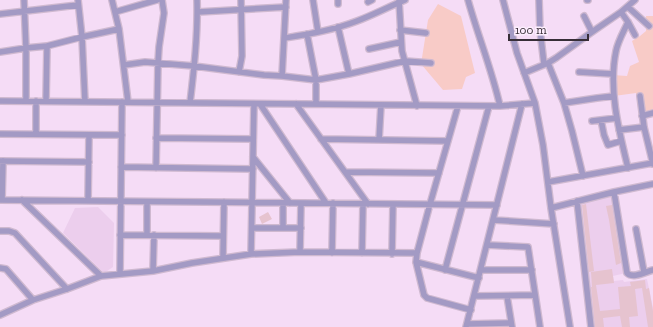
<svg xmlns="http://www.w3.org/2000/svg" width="653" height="327" viewBox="0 0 653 327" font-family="'Zilla Slab',serif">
<rect width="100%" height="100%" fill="#f5dcf6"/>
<path fill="#ecceed" d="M614 195 626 273 613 276 614 281 623 280 624 282 647 279 653 308V327H593L578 203Z
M98 207 114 223 113 267 104 273 63 233 75 208Z"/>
<path fill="#f8cbc7" d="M438 4 461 16 475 73 466 77 462 89 443 90 421 64 428 20Z
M646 16H653V114L639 115 636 93 614 96 613 75 627 76 630 66 639 62 632 41 640 36 646 31Z"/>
<path fill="#e6c3cf" d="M586 204 594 271 589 272 582 205Z
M612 205 621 263 616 265 609 220 606 206Z
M268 212 272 219 262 224 259 217Z
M612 269 614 283 596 285 600 311 620 309 618 287 631 286 630 282 645 280 646 289 649 288 653 311V327H648L642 288 635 289 638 316 629 317 630 327H622L620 316 603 318 604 327H595L591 287H592L591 272Z"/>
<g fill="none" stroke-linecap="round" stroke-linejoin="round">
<g stroke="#cfb9d0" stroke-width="8">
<path id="minor" d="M24 0 26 48V101
M78 0 82 37 85 102
M112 0 119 29 128 102
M313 0 318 32
M338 0V4
M399 0 402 51 417 106
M468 0C478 36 492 70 500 106
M503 0 517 53 535 103 543 145 551 208 570 327
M539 0 540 30 544 64
M587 0H588
M368 2 372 0
M628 7 649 26
M115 12 157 0
M198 12 286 7
M621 12 628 22 635 35
M0 14 78 5
M584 16 592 32
M338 27 349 74
M400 30 426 33
M307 34 316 80V104
M285 38C309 34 334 30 357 21 373 15 388 7 405 0
M369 49 401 42
M0 52 26 48 47 46 82 37 119 29
M548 63 564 103 572 131 583 176
M124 65 145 62 194 66 264 75 282 76 316 80 349 74 405 61 431 63
M239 72 242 56 241 0
M579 72 613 74
M524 73 548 63 556 58 592 32 621 12 635 0
M282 76 286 0
M640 96 644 127 653 164
M0 101 500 106 535 103
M46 101 47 46
M190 103C194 69 198 34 197 0
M564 103 597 98 614 96
M260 104 326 203
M296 104 368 204
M458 106 430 204 417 253 416 262 424 295 427 298 471 310
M642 116 653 113
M601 120 604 135 608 145 621 141
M592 121 617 118
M619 130 644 127
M0 134 122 135
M36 134V101
M156 138 253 139
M321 139 448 141
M379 140 381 105
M253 157 290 203
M0 161 89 162
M121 167 253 169
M156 168 158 63 159 47 164 13 162 0
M628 168C619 131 608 89 616 51 618 41 624 31 628 22
M346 172 439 173
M548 182 653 163
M614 192 627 273C633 279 645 272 653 270
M0 200 497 205
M2 200 3 161
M22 200 101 276
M88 201 89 135
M577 201 591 327
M551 208 614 192 653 184
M493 220 554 224
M252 228H301
M283 228V203
M636 229 644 272
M0 231H9L15 233 67 289
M120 235 223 236
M147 235V202
M487 245 528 247 540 327
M300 252 301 203
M332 253 333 203
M362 253 363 204
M251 254 254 104
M392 254 393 204
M223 258 224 202
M416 262 479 278
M0 268 6 269 33 300
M445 270 489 106
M481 270H532
M153 271 154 235
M120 274 122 102
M474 296 535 295
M507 296 512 327
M0 315 33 300 67 289 101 276 153 271 192 263 251 254 300 252 417 253
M467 324 511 323
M466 327 522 104"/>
</g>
<use href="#minor" stroke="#a39ac4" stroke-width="5.5"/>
</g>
<path d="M509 34v6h79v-6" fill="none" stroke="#372e37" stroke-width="2"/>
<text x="515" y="34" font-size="12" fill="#372e37" stroke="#fcedfd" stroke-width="3" paint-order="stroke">100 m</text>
</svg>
